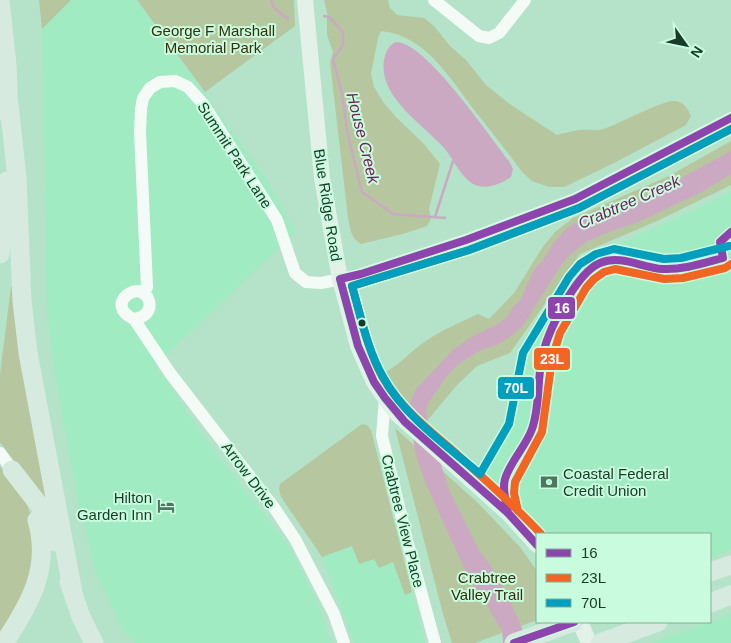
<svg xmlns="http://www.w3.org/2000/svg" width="731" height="643" viewBox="0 0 731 643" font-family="Helvetica,sans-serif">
<rect width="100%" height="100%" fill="#b4e3c9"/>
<path fill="#a0ebc2" d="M71 0H137L268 181 295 232 191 332 155 365 213 449 289 546 316 600 331 643H136L125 633 96 574 78 502 58 392 47 313 42 29Z
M731 191V550L710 558V534H549L483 472 516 421 531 350 536 336 585 259 707 204Z
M397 530 425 643H354L322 557Z
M731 613V643H651L710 622Z"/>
<path fill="#b6c69f" d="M39 0H71L42 29Z
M137 0H294L295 26 205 92Z
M324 0H388L390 8 397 15 424 18 434 26 450 46 466 60 486 85 511 105 557 135C565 133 572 131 580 130 588 129 596 131 603 129 619 124 664 99 675 101 684 102 688 109 691 116L686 125 614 163 564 187H549L532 181 522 172C507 151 491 131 475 111 450 79 426 35 381 31L378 38 371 74 374 87 384 103 396 117 424 144 440 164 429 209 431 219 427 226 403 234 361 244C351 239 350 228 348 218L330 62 333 52 327 35V12Z
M731 141V185L657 221 580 254 510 353 477 366 457 385 426 422 402 397 386 372C400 364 410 352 423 343 439 331 459 323 478 314L489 319 514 293 542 248 555 232 573 218 669 176Z
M11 287H15L48 506 0 442V374Z
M362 424 367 425 371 430 412 592 405 595 393 562 379 568 374 559 359 564 352 546 322 557 281 497 279 489 280 484Z
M395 428 478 503 520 547 537 571V620L475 643H452L443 614Z
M0 466 25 499 30 513 36 529 37 566 0 640Z"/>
<path fill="#cca9c3" d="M396 42C426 42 489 136 509 161L513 169 511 177C502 183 489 189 478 186 463 182 454 160 445 149 423 124 378 97 384 60 386 51 388 46 396 42Z
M731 151V174L702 192 638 222 609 232 586 242 568 257 560 267 522 327 511 336 497 345 481 350 458 364 446 377 429 402 426 411 428 423 449 490 480 552 488 562 507 594 524 633 526 643H503L502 630 492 615 483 595 471 583 459 557 425 482 415 452 409 405 416 389 453 350 473 336 498 324 508 316 513 307 521 299 534 270 543 260 555 241 567 228 589 215 628 206 667 191 685 176Z"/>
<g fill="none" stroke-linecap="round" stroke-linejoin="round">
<path stroke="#cca9c3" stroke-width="2.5" d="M271 0 274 8 288 19
M324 16 329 17 343 32V45L333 59 342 93 347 131 362 192 393 214 445 218
M435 217 453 161"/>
<path stroke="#f4fbf7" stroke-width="12" d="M434 0 479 36 489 38 499 33 525 0
M144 294 147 287 140 132 141 109 143 98 150 88 160 82 175 81 188 87 204 105 277 220 295 273 306 282 321 283 356 276 466 240 575 199 731 118
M134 319C143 318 152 312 149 301 141 276 102 305 134 319L170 373 275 509 295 539 334 614 344 643
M385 398 382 436 407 540 435 643
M0 453 12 470"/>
<path stroke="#e3f1e9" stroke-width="16" d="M305 0 322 178 340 279 358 346 374 382 395 412 508 513 537 545
M580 622 589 643"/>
<path stroke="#d7eae0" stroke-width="19" d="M0 0 7 65 9 116
M9 104 17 178 22 301 28 353 73 593
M0 254 7 181
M12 470 40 506 55 542
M710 572 731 565
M69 582 81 617 94 643
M710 603 731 595
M4 643C30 604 51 568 37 520
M514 643 574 622
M600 643 658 622"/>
<g stroke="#c9fcde" stroke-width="11">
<path id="bus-1" d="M508 513C506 502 502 490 505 479 510 462 526 446 532 429 540 407 537 381 542 358 547 332 576 273 600 263 621 254 642 268 663 269 683 270 704 263 723 258L720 242 731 232
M537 545 508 513 405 422 385 398 374 382 358 346 340 279 361 274 466 240 575 199 731 118
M514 643 574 622"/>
</g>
<g stroke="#c9fcde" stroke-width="11">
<path id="bus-2" d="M518 511 514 493 515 482 542 432 552 359 560 333 586 288 594 279 604 272 615 269 664 279 683 278 725 268 731 264
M541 534C512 503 481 476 450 448 425 427 398 405 382 376 367 348 361 317 352 286L469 250 579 208 731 129"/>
</g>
<g stroke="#c9fcde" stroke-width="11">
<path id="bus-3" d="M729 246 681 258 664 259 614 249 596 254 580 264 569 277 523 353 509 424 480 474C446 445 404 416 383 377 367 349 361 317 352 286L469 250 579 208 731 129"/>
</g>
<use href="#bus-1" stroke="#8e44ad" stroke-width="8"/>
<use href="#bus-2" stroke="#f26522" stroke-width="8"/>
<use href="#bus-3" stroke="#029ebe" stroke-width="8"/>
</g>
<defs>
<g id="bank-bare" transform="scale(1.35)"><path d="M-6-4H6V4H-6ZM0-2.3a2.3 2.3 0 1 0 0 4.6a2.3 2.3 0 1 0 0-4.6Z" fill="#4e7661" stroke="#c9fcde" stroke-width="2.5" paint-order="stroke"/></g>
<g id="hotel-bare" transform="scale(1.35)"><path d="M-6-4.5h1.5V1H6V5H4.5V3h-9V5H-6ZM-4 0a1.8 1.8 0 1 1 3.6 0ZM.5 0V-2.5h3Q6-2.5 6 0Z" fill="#4e7661" stroke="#c9fcde" stroke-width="2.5" paint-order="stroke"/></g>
</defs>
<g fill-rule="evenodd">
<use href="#bank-bare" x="549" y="482"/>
<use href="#hotel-bare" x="166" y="506"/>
</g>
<circle fill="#173c29" stroke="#c9fcde" stroke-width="2" cx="362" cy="323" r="4.5"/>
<g text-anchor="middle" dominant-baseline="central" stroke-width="4" stroke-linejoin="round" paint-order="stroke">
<g font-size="15" fill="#36300b" stroke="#c9fcde">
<text x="213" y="30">George F Marshall<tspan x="213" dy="17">Memorial Park</tspan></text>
<text x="487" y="577">Crabtree<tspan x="487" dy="17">Valley Trail</tspan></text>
</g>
<g font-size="15" fill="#173c29" stroke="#c9fcde">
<text transform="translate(235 155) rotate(57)">Summit Park Lane</text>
<text transform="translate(328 205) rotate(81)">Blue Ridge Road</text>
<text transform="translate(249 475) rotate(53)">Arrow Drive</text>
<text transform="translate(403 521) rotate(76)">Crabtree View Place</text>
</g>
<g font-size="15" fill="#173c29" stroke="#c9fcde" text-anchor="start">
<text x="563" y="473">Coastal Federal<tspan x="563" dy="17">Credit Union</tspan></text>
<text x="152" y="497" text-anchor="end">Hilton<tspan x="152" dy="17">Garden Inn</tspan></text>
</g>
<g font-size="16" font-style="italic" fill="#72215e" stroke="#c9fcde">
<text transform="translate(363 138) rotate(76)">House Creek</text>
<text transform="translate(629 202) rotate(-24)">Crabtree Creek</text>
</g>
</g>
<g stroke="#c9fcde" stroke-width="2">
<rect x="547" y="296" width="29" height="24" rx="5" fill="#8e44ad"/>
<rect x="533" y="347" width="38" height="24" rx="5" fill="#f26522"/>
<rect x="497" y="376" width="38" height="24" rx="5" fill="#029ebe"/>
</g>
<g font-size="14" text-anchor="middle" font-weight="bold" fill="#fff">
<text x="562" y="313">16</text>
<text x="552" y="364">23L</text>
<text x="516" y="393">70L</text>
</g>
<rect x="536" y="533" width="175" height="90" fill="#c9fcde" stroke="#82af96"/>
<rect x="546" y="549" width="25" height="8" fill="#8e44ad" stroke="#82af96"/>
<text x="581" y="558" font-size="15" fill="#173c29">16</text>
<rect x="546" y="574" width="25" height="8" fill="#f26522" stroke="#82af96"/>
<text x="581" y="583" font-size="15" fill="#173c29">23L</text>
<rect x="546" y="599" width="25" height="8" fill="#029ebe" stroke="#82af96"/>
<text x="581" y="608" font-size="15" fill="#173c29">70L</text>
<g transform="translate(686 45) rotate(123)" stroke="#c9fcde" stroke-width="4" paint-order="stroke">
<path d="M0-4L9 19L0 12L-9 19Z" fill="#173c29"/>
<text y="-8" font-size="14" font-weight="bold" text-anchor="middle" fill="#173c29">N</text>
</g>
</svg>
